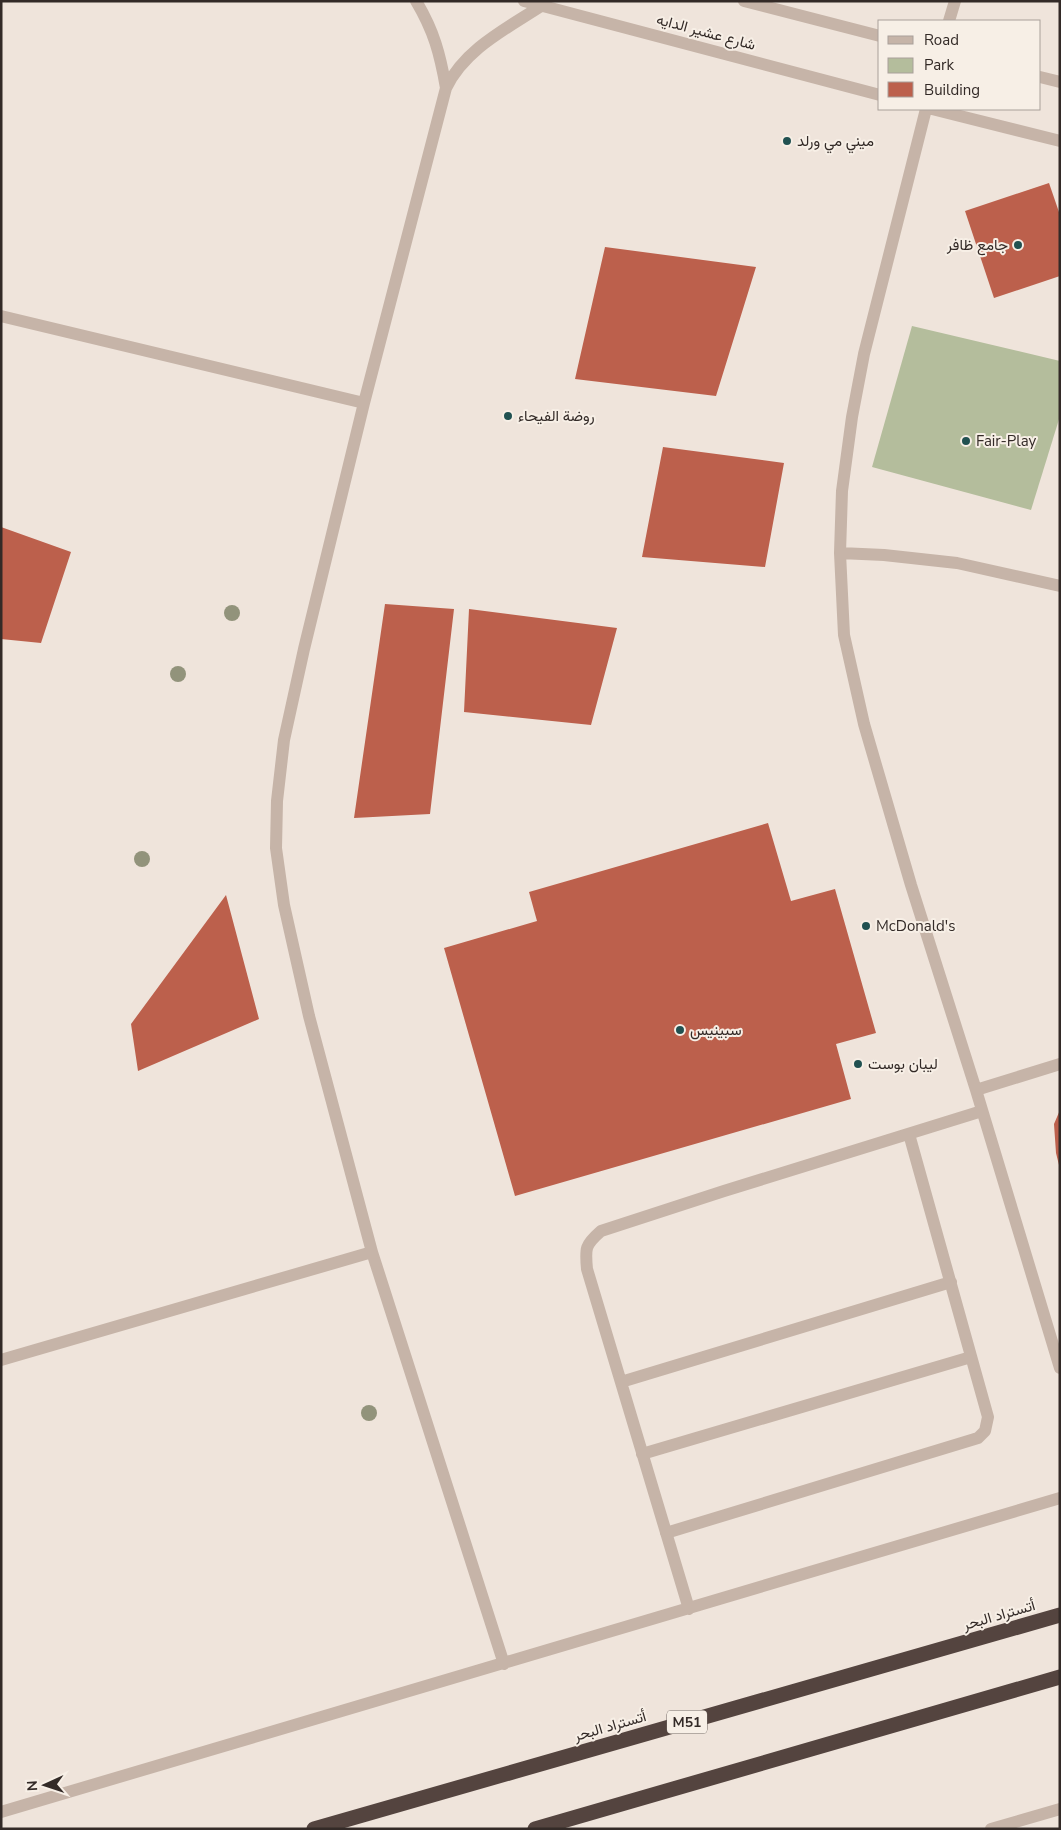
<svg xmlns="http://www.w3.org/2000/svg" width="1061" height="1830" viewBox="0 0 1061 1830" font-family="'Nunito Sans',Vazirmatn,sans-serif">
<rect width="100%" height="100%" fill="#efe4db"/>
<path fill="#b4bd9c" d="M912 326 1060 361V416L1031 510 872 467Z"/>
<path fill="#bc604c" d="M1049 183 1060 215V276L994 298 965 211Z
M605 247 756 267 716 396 575 379Z
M663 447 784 463 765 567 642 557Z
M1 527 71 552 41 643 1 639Z
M385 604 454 609 430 814 354 818Z
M469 609 617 628 591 725 464 712Z
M768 823 791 901 835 889 876 1033 836 1044 851 1099 515 1196 444 948 537 921 529 892Z
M226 895 259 1019 138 1071 131 1024Z
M1060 1110V1165H1059L1056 1153 1054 1124Z"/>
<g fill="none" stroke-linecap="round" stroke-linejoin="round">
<path stroke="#c6b4a8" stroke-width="12" d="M416 1C434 31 440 54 446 88
M524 1 880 95
M744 1 880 36
M949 21 955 1
M1040 77 1060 82
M926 109 864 354 852 417 842 491 840 553 844 635 864 724 911 885 976 1090 1060 1368
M932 109 1060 141
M1 316 364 403
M840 553 884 555 957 563 1060 586
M976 1090 1060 1064
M1 1360 372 1252
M621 1382 951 1282
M642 1454 971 1357
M666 1533 978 1438 985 1431 988 1417 909 1134
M689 1609 587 1269C585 1248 585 1245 601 1231L724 1191 982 1111
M504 1664 372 1252 309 1016 284 905 276 848 277 801 284 740 304 649 364 403 446 88C465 49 506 29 541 6
M1 1812 1060 1498
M991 1829 1060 1809"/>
<path stroke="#54443f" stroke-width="15" d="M314 1829 1060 1615
M535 1829 1060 1677"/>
</g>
<g fill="#92937b">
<circle cx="232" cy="613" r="8"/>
<circle cx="178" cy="674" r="8"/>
<circle cx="142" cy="859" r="8"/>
<circle cx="369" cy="1413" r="8"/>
</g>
<g fill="#215151" stroke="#f7efe6" stroke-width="2">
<circle cx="787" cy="141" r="5"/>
<circle cx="1018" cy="245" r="5"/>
<circle cx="508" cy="416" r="5"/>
<circle cx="966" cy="441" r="5"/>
<circle cx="866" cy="926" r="5"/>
<circle cx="680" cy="1030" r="5"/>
<circle cx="858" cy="1064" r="5"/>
</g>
<g text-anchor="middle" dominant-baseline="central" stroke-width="4" stroke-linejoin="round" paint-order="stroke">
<rect fill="#f7efe6" stroke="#6e6560" stroke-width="1" x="667" y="1710.5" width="40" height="23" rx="4"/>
<g font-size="14" font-weight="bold" fill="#332a27">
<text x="687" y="1722">M51</text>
</g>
<g font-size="15" fill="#332a27" stroke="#f7efe6">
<text transform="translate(706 32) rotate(15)">شارع عشير الدايه</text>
<text transform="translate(999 1615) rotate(-16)">أتستراد البحر</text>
<text transform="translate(610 1726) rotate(-16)">أتستراد البحر</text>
</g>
<g font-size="15" fill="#332a27" stroke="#f7efe6" text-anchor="start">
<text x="797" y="141">ميني مي ورلد</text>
<text x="1008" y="245" text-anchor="end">جامع ظافر</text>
<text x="518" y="416">روضة الفيحاء</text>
<text x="976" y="441">Fair-Play</text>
<text x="876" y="926">McDonald's</text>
<text x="690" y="1030">سبينيس</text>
<text x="868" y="1064">ليبان بوست</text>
</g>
</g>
<rect width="1061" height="1830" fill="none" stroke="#332a27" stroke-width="5"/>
<rect x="878" y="20" width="162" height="90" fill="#f7efe6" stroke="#a9a09a"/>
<rect x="888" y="36" width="25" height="8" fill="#c6b4a8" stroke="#a9a09a"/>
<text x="924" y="45" font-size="15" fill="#332a27">Road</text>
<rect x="888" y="58" width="25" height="15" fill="#b4bd9c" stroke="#a9a09a"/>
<text x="924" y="70" font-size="15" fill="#332a27">Park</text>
<rect x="888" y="82" width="25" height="15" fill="#bc604c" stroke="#a9a09a"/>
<text x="924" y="95" font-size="15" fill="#332a27">Building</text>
<g transform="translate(45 1785) rotate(267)" stroke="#f7efe6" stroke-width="4" paint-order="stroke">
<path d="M0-4L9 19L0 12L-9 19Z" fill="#332a27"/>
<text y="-8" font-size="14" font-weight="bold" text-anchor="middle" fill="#332a27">N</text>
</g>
</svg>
